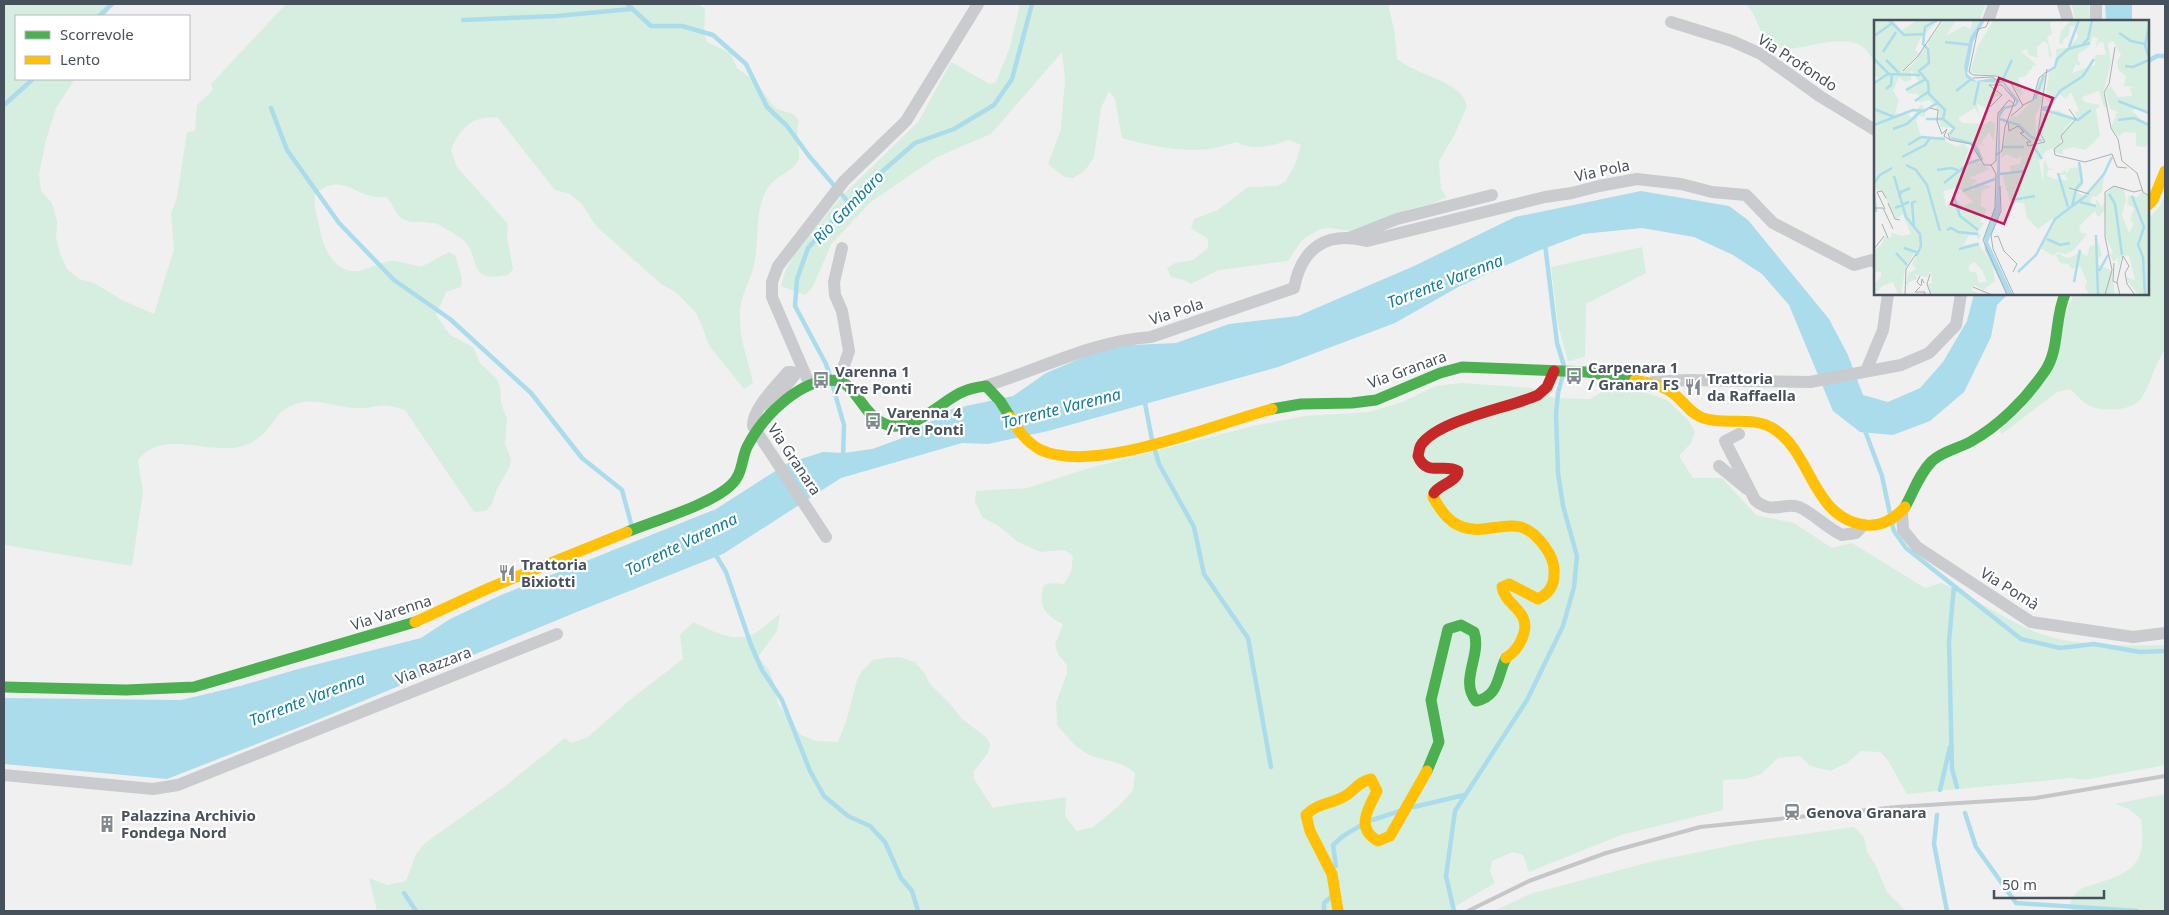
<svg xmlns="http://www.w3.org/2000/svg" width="2169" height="915" viewBox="0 0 2169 915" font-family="'Noto Sans',sans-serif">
<rect width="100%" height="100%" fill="#f0f0f0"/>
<path fill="#d5eee0" d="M4 4H108L110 6 106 16H16V79H75L56 108 46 140 39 174 41 191 52 203 57 221 56 237 60 254 67 269 79 279 94 283 122 300 154 314 174 249 171 214 177 197 187 132 195 131 197 105 213 90 211 84 286 4H697L705 9 704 33 707 42 730 53 737 68 757 83 771 103 777 109 793 114 799 120C794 133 802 155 798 161 792 172 776 176 769 186 752 211 761 245 752 272 746 291 739 298 740 320 740 342 749 362 753 383L744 389 710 347 697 314 677 293 661 284 596 226 582 204 570 194 555 190 498 118C474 115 460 127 451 150L457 167 508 224 507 236 513 269 508 275C464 284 482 255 463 240 460 237 440 225 437 224 425 220 409 226 399 216 394 210 392 202 386 197 364 200 349 181 331 185 326 186 321 190 316 192 312 204 318 218 320 230 323 248 335 274 358 271 369 269 380 262 391 261 401 261 412 265 421 267L449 252 456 256C457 267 464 275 461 287L446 292 436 315 450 335 473 347 480 363 497 379 500 387 501 403 507 419 505 444 511 459 509 468 497 489 492 504 486 511 474 512 405 410C381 401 380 408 358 408 331 408 310 392 284 410 280 412 277 417 274 421 264 434 255 444 239 447 207 454 162 429 138 460L143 492 132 566 4 545Z
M1020 4H1388L1394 29 1397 59C1415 73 1441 77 1459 92 1463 95 1465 102 1467 106L1455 134 1439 161 1441 189 1447 197 1431 204 1410 209 1349 231 1330 228 1320 229 1302 240 1288 261 1219 270 1191 284 1184 280 1171 277 1167 268 1175 263 1193 260 1208 248V239L1191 228 1194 219 1218 210 1248 187 1277 186 1285 182 1295 165 1301 145 1289 140C1273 146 1252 151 1236 142 1227 145 1218 147 1209 149 1184 153 1147 145 1122 138L1115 99 1109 91 1101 108 1094 157 1089 165 1083 172 1073 178 1064 177 1048 164 1061 129 1065 80 1062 52 991 134 937 157 872 201 832 243 812 288 805 295 781 286 785 272 796 251 845 193 918 122 951 62 990 84 996 82 1010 47Z
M1746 4H1986L1979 21H1875V62C1871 57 1866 48 1860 45 1833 32 1793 57 1773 45 1759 37 1758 15 1746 4Z
M2072 4H2089L2090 21H2075Z
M2165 195V350C2154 365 2151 384 2141 399 2132 411 2103 412 2090 406 2083 403 2076 394 2070 389L2057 392 2002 434 1999 429 2024 408 2074 294H2148V219L2159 207Z
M1642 247 1646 273 1586 304 1585 357 1568 361 1558 325 1551 267Z
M1462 383 1532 388 1554 398 1590 399 1607 389 1641 391 1667 400 1689 421 1695 432 1691 443 1679 456 1693 478H1722L1756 515 1794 523 1832 548 1852 543 1925 588 1941 583C1973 596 2001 618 2033 631 2072 647 2124 646 2165 645V765L2084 780 2072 778 1907 794 1887 759 1880 752 1861 751 1847 763 1830 771 1810 766 1800 756 1778 758 1761 774 1746 779 1723 780V810L1621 835 1529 872 1523 855 1513 852 1492 861 1490 871 1495 883 1448 911H377L369 878 387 885 406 881 416 854 425 843 504 787 565 738 571 743 588 737 631 699 683 659 680 635 693 622C713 631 736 645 757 632 765 627 772 619 780 614L777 631 758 657 769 670 774 683 778 704 801 735 816 741 838 742 846 722 857 680 862 671 873 660 885 658 899 657 915 662 926 675 929 683 951 705 961 718 987 738 990 745 988 753 974 771V779L993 808C1017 802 1041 802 1066 797L1065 816 1077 831 1093 827 1119 806 1133 790 1135 773C1121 760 1104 762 1088 754 1076 749 1066 735 1057 725L1056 703 1067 673V665L1058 654 1055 645 1063 624C1045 616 1037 605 1044 585L1052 583 1064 584 1071 572 1073 556 1064 550 1040 552 1018 542 999 526 983 518 975 502 976 491 1027 488 1086 469 1253 426 1305 416 1369 412 1402 402 1436 386Z
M2165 794V911H2072L2070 903C2072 899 2075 893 2079 890 2084 886 2094 885 2101 882 2138 870 2146 859 2141 819L2129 809 2115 804Z
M1854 827 1864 837 1867 852 1875 864 1887 892 1906 911H1494L1530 894 1650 862 1754 841Z"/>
<path fill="#abdceb" d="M2105 4H2132V21H2106Z
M1641 191 1729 206 1748 220 1829 319 1848 355 1863 395 1888 402 1920 388 1943 362 1967 321 1974 294H2008L1997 305 1991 337 1964 392 1930 421 1893 435 1860 432 1833 411 1789 305 1762 274 1733 255 1694 237 1642 228 1583 234 1538 251 1460 286 1395 323 1278 367 1048 431 988 444 962 443 841 478 723 554 579 611 310 723 167 779 4 764V698L181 700 240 686 298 669 421 638 450 619 501 595 716 509 788 463 823 452 844 453 872 449 900 439 952 409 1013 396 1046 373 1096 352 1131 345 1176 343 1229 324 1298 316 1414 266 1515 217Z"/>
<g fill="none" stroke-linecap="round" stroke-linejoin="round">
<path stroke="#abdceb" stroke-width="4.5" d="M627 4 651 26H682L713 35 746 64 767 107 787 126 809 156 849 203
M99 16 112 4
M463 20 557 16 631 9
M2148 61 2157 56H2165
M4 105 33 79
M271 108 287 150 339 223 394 280 450 319 531 393 582 458 622 490 632 527
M1545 244 1557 343 1564 366
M830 376 826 364 795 306 797 279 808 248 862 189 915 143 954 129 994 105 1012 79 1032 4
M832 383 844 425 843 459
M1144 398 1152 440
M1864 428 1882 476 1890 514
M1154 447 1159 464 1194 527 1204 574 1248 638 1271 767
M1892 524 1894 531 1906 548 2021 639 2060 648 2094 644 2140 652 2165 651
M714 552 726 572 751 645 762 670 782 700 810 771 824 796 848 816 870 826 885 842 901 878 912 891 918 911
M1954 586 1949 641 1952 769 1957 787
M1940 790 1950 747
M1414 807 1464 795
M1965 813 1976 847 2016 903 2137 911
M1937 815 1934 844 1947 911
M1369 821 1400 811
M1336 866 1333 845 1343 836 1360 826
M404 893 416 911
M1324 911V903L1332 896
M1454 911 1446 876 1455 811 1527 700 1563 626 1574 587 1577 556 1563 506 1558 473 1556 414 1558 393 1563 374"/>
<path stroke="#c9cbce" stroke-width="12" d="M2063 4 2068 21
M1988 21 1994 4
M2096 21V4
M1671 22 1732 41 1761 54 1821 97 1875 130
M1351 237 1397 219 1492 195
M1866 371 1883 330 1888 294
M839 380 849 351 842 311 835 295 834 282 842 248
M1653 382 1687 380 1810 382 1901 365 1929 353 1956 325 1961 294
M809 383 772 297V282L778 266 844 181 906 121 978 4
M986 386C1041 369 1093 341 1151 337L1294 288C1302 247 1327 231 1367 241L1545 197 1572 193 1599 186 1637 179 1681 184 1712 192 1746 195 1773 223 1854 265 1872 260 1875 262
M771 411 773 402 794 376 792 372H788C777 385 752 409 753 426L826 537
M1739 434 1725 441 1755 500C1773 516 1784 501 1799 507 1813 513 1827 528 1842 535L1856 533 1863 525
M1719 466 1747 489
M1902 512 1903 530 1917 547 2031 622 2133 637 2165 633
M4 775 153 789 178 785 557 634"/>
<path stroke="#4caf50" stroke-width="11" d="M1272 409 1301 404 1352 403 1376 400 1440 373 1462 367 1587 372 1635 380
M1905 507C1914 491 1919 474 1932 461 1943 451 1957 449 1970 442 1999 426 2026 399 2045 371 2060 349 2054 319 2065 294
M627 532C654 521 712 504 731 485 743 474 741 460 747 447 763 416 803 374 841 381 858 391 864 413 881 422 907 438 938 404 960 393 968 389 977 387 986 386L1000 401 1010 417
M4 687 126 690 194 687 415 622
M1427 771 1439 742 1431 700 1448 629 1461 625 1474 632C1482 656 1459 680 1476 701 1500 696 1497 675 1506 658"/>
<path stroke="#ffc107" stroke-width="11" d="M2148 205 2153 200 2165 171
M1635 380C1648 383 1663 385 1674 394 1684 402 1691 414 1703 418 1726 426 1753 415 1774 429 1812 453 1812 518 1865 525 1881 527 1895 518 1905 507
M1010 417C1018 430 1027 443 1041 450 1094 475 1217 423 1272 409
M1434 493 1433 497C1439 508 1447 520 1458 525 1491 541 1516 505 1545 547 1551 555 1555 565 1554 575 1554 586 1548 594 1538 599L1509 584 1502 587C1505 606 1530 610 1524 633 1521 644 1515 652 1506 658
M415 622 489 588 627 532
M1338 911 1332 874 1310 831 1306 815C1317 803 1332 804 1345 796 1354 791 1359 781 1371 779L1377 791C1368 809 1355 828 1378 841L1390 836 1427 771"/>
<path stroke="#c62828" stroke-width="11" d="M1434 493C1440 484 1457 482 1458 471 1444 463 1426 477 1418 456 1419 453 1419 448 1421 445 1439 419 1510 408 1538 395L1547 387 1554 371"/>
<path stroke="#c4c6c8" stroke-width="4" d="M1468 911 1529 881 1606 853 1700 827 1897 807 2036 798 2165 776"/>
</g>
<defs>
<g id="bus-bare" transform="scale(1.35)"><path d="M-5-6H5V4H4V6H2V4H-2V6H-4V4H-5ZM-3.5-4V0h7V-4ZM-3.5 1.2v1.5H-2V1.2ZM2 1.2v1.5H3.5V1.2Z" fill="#828990" stroke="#fff" stroke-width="2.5" paint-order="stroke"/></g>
<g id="restaurant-bare" transform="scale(1.35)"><path d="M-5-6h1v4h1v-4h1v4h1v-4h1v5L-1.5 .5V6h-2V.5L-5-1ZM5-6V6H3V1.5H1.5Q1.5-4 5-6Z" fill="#828990" stroke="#fff" stroke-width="2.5" paint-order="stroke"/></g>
<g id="station-bare" transform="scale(1.35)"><path d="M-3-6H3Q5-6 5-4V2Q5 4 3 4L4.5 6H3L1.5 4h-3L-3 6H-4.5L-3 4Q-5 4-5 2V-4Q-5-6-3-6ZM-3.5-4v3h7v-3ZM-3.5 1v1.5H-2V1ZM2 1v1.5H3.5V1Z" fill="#828990" stroke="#fff" stroke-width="2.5" paint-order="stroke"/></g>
<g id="building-bare" transform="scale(1.35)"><path d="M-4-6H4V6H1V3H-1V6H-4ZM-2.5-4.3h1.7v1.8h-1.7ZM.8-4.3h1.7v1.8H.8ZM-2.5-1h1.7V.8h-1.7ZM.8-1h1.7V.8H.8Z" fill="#828990" stroke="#fff" stroke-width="2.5" paint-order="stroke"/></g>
</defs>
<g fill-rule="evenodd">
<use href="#bus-bare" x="1574" y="376"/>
<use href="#bus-bare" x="821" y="380"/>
<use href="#restaurant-bare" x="1693" y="387"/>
<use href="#bus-bare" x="873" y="421"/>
<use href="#restaurant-bare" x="507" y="573"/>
<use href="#station-bare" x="1792" y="812"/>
<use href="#building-bare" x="107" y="824"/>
</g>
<g text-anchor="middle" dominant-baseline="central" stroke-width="4.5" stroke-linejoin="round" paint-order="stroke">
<g font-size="15" fill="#47515c" stroke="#fff">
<text transform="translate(1798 62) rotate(33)">Via Profondo</text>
<text transform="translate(1602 170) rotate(-12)">Via Pola</text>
<text transform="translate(1176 311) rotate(-18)">Via Pola</text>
<text transform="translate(1407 369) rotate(-20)">Via Granara</text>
<text transform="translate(795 459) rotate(56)">Via Granara</text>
<text transform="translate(2010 588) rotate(32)">Via Pomà</text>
<text transform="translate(391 612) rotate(-18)">Via Varenna</text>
<text transform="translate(433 665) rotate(-21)">Via Razzara</text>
</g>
<g font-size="15" font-weight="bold" fill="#47515c" stroke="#fff" text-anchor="start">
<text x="1588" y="367">Carpenara 1<tspan x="1588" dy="17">/ Granara FS</tspan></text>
<text x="835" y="371">Varenna 1<tspan x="835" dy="17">/ Tre Ponti</tspan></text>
<text x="1707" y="378">Trattoria<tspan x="1707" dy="17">da Raffaella</tspan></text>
<text x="887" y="412">Varenna 4<tspan x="887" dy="17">/ Tre Ponti</tspan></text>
<text x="521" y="564">Trattoria<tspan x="521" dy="17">Bixiotti</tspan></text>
<text x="1806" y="812">Genova Granara</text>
<text x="121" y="815">Palazzina Archivio<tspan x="121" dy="17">Fondega Nord</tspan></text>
</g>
<g font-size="16" font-style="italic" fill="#117b9e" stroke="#fff">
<text transform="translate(848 207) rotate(-46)">Rio Gambaro</text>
<text transform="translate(1445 281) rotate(-21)">Torrente Varenna</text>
<text transform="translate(1061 408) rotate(-14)">Torrente Varenna</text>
<text transform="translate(681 544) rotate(-26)">Torrente Varenna</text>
<text transform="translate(307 699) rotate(-21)">Torrente Varenna</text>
</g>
</g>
<g transform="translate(1874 20)">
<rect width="275" height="275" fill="#f0f0f0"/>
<path d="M0 0 20 1 27 11 43 0H65L46 19 41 30 45 33 27 53 37 46 50 28 55 31 54 22 70 0H82L72 16 89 6 97 9 98 0H107L101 9 90 47 94 60 126 63 115 65 127 76 121 77 111 88 103 84 106 98 101 88 84 98 88 103 112 104 116 101 121 104 120 121 115 112 107 122 111 126 104 124 111 145 102 126 77 120 75 114 79 108 67 107 64 90 56 80 46 82 42 80 47 79 44 74 33 73 34 65 38 69 46 64 37 49V60L31 62 25 57 19 71 25 80 21 93 28 94 31 91 38 98 47 84 52 90 50 97 44 95 42 100 47 117 56 119 69 116 71 121 84 127 89 123 95 129 89 145 102 140 116 149 95 158 104 160 97 166 96 170H100L102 163 118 167 110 169 107 175V186L113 189 106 202 110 203 104 212 107 215 105 220 102 215 94 216 90 225 103 222 118 244 121 261 109 270 101 265 98 268V271L110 275H58L53 265 58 263 57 250 53 257 41 255 43 259 34 263 35 268 32 263 35 253 42 249 38 244 45 232 44 227 31 249 27 275H24L19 262 8 266 0 275V264L7 257V252H0V230L7 225 11 216 14 218H17L18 213 28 216 37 214 29 194 22 199 8 171 0 169V64L6 59 0 55ZM84 167 99 182 89 186 79 178 72 187 69 171ZM100 242 108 250 113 262 105 263 102 252H96L94 246ZM180 0 176 3 178 14 173 17 178 37 175 36 174 24 170 21 163 27 164 38 154 35 153 29 147 31 164 46 160 45 152 56 144 58 148 69 147 77 137 63 122 56 96 53 103 28 119 1ZM197 0H275L274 92 261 88 258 91 274 105 275 124 271 127 262 126V113L249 112 245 117 237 107 243 92 236 89 231 71 237 66 244 77 258 76 256 68 262 67 250 66 252 56 244 50 243 41 247 35 239 21 234 23 237 43 229 73 234 87H230L225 71 208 77 210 82 227 85 222 89 226 116 220 121 224 125 220 122 211 130 199 127 189 130V135L181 132 180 129 189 122 188 116 192 108 203 99 201 92 205 91 197 72 192 79 183 72 177 84 171 79 175 53 183 47 182 29 193 28 204 18 202 7 196 6 195 15 189 20V24L185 23 187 11ZM219 16 224 19 222 24 223 28 224 23 229 22 232 35H221V45L198 53 202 44 205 46 207 42H204V34L215 27ZM172 53 169 80 161 97 163 121 167 94 184 90 200 99 191 108 185 125 171 132 165 141 169 163 170 138 174 148 180 150H174L173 156 181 159 192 160 195 158H191L192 155H184L191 150 193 153 196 148 208 147 209 165 203 171 194 168 208 175H214L230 156 228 171 222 177 218 176 217 184 222 187V179L228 187 230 182 231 190 224 197 221 191 205 206 207 213 213 214 200 230 192 234 183 232 180 236 166 228 180 205 179 198 164 209 153 198 150 183 136 182 129 157 130 152 138 154 135 146 146 144 148 136 143 139 133 134 127 138 136 97 143 96 159 80 165 59ZM239 166 250 168 252 180 248 195 255 213 260 203 256 201 260 188 253 184 255 175 263 177 268 171 275 177V275H265L254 262 252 257 261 260 255 235 247 237 244 248V237L240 242 236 235 239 232 232 218 231 175ZM225 224 228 236 223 238V244L238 251 241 275H216L211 267 213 262 207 248 203 246 198 249 194 244 186 243 182 236 184 233 192 238 198 237 205 232 213 236 216 226Z" fill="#d5eee0" fill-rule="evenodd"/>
<path d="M107 0H111L99 22 93 54 102 61 119 58 130 62 145 81 142 86 131 89 126 97V192L114 222 139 275H133L111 230 110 218 122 185 125 93 129 87 142 84V81L129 63 97 61 92 57 90 47 96 18Z" fill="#abdceb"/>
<path fill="none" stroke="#abdceb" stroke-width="2.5" d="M15 0 30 15 49 14M63 0 51 7 49 24 54 29 55 43 45 51 54 62 55 74 71 90 69 99 80 108 76 114M275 6 271 26 275 37M245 13 257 21 271 24M0 16 17 4M71 22 97 25M209 24 214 19 218 0M195 27 205 0M9 32 22 12M0 39 15 54M12 40 25 53M251 46 259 47 275 40M173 52 181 47 183 39 194 29 216 23M129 59 138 40M0 63 14 54 46 55M12 69 17 65 18 54M32 70 52 59M82 71 96 60M161 79 170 55M41 81 54 72M244 81 275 93M100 85 105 62M168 88 175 87 186 71 209 56 220 39M0 89 20 97M168 89 204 100 217 90M52 99H69M126 99 145 105 157 117 168 121M244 100 260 98 275 105M0 105 39 90 50 91 65 82M19 109 33 104 47 91M47 117 71 119M77 118 100 124 108 140M34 125 47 117M159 126 168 139M129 127H150M28 137 51 125 56 118M32 145 42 150 53 165 66 211M63 150 77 148 84 150M184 153 194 187M126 154 152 151M20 156 32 197 46 214 47 226 42 236M0 163 6 155 18 148M70 163 95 143 107 139M89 171 121 159M0 174 2 192M213 174 230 154 238 137M235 174 241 184 248 235M258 176 270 207 264 225 269 237 271 275M80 177 86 196 104 210M25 178 27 172 36 168M138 180 161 176M206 182 222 186M198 187 202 169 208 162 205 142M21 188 35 182M40 207 38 183 42 181M73 210 77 208 84 212 104 214M222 215 224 275M173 219 186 225 196 223M30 228 45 233M85 229 105 224M22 233 33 245M225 251 234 235M144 252 162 235 181 199 213 175M200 262 206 230"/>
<path fill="none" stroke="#acb0b5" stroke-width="1" d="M115 0 112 7 104 9 95 52 99 55 122 56 137 63 149 86 137 96M241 27 235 64 230 72 237 108 244 119 248 141 263 153 269 172 275 176M29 51 44 36 68 0M99 58 119 57 126 63M149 85 159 80 165 58 172 52M116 87 128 75 115 65H128L141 80 131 107 128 131 122 135V141L117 145 122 154 121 188 109 220 133 275M56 88 64 90 63 101 68 114 73 109 70 116 76 120M195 89 202 99 187 116 189 122 180 129 181 135 211 142 238 134 243 147 253 148M134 102 135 111 144 106 150 112 146 113 157 122H153L154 126 171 122 166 113M74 113 76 120 97 124 110 145H117M163 120 173 49M122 135 124 93 135 80 140 84M126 166 127 191 117 215 119 229 140 275M195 168 215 174M14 183 21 199 26 200M0 188H9L19 209M11 189 3 172 8 171 12 178M8 204 14 218M120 217 124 216 130 231 143 244 139 252M0 229 10 216M240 243 239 261 243 263M56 254 53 264 57 275M46 256 43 262 47 266 48 259 50 263M46 267 41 272H51L50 275M99 267 118 275M31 275 32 249 42 234M231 275 238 250 231 217V172L240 166 260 172 268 170M246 275 243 262 249 236 255 246 251 253 253 264 261 275"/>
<path fill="#c2185b" fill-opacity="0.15" stroke="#c2185b" stroke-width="2.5" d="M125 58 179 78 130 204 77 184Z"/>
<rect width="275" height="275" fill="none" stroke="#47515c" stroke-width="2.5"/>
</g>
<rect width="2169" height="915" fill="none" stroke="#47515c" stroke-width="10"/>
<rect x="15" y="15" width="175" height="65" fill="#ffffff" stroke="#b5b9be"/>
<rect x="25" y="31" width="25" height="8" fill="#4caf50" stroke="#b5b9be"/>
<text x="60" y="40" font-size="15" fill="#47515c">Scorrevole</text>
<rect x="25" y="56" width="25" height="8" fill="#ffc107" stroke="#b5b9be"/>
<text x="60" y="65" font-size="15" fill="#47515c">Lento</text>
<path d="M1994 890v8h110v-8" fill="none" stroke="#47515c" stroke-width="2.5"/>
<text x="2002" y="890" font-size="15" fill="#47515c" stroke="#ffffff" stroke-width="4" paint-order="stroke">50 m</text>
</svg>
